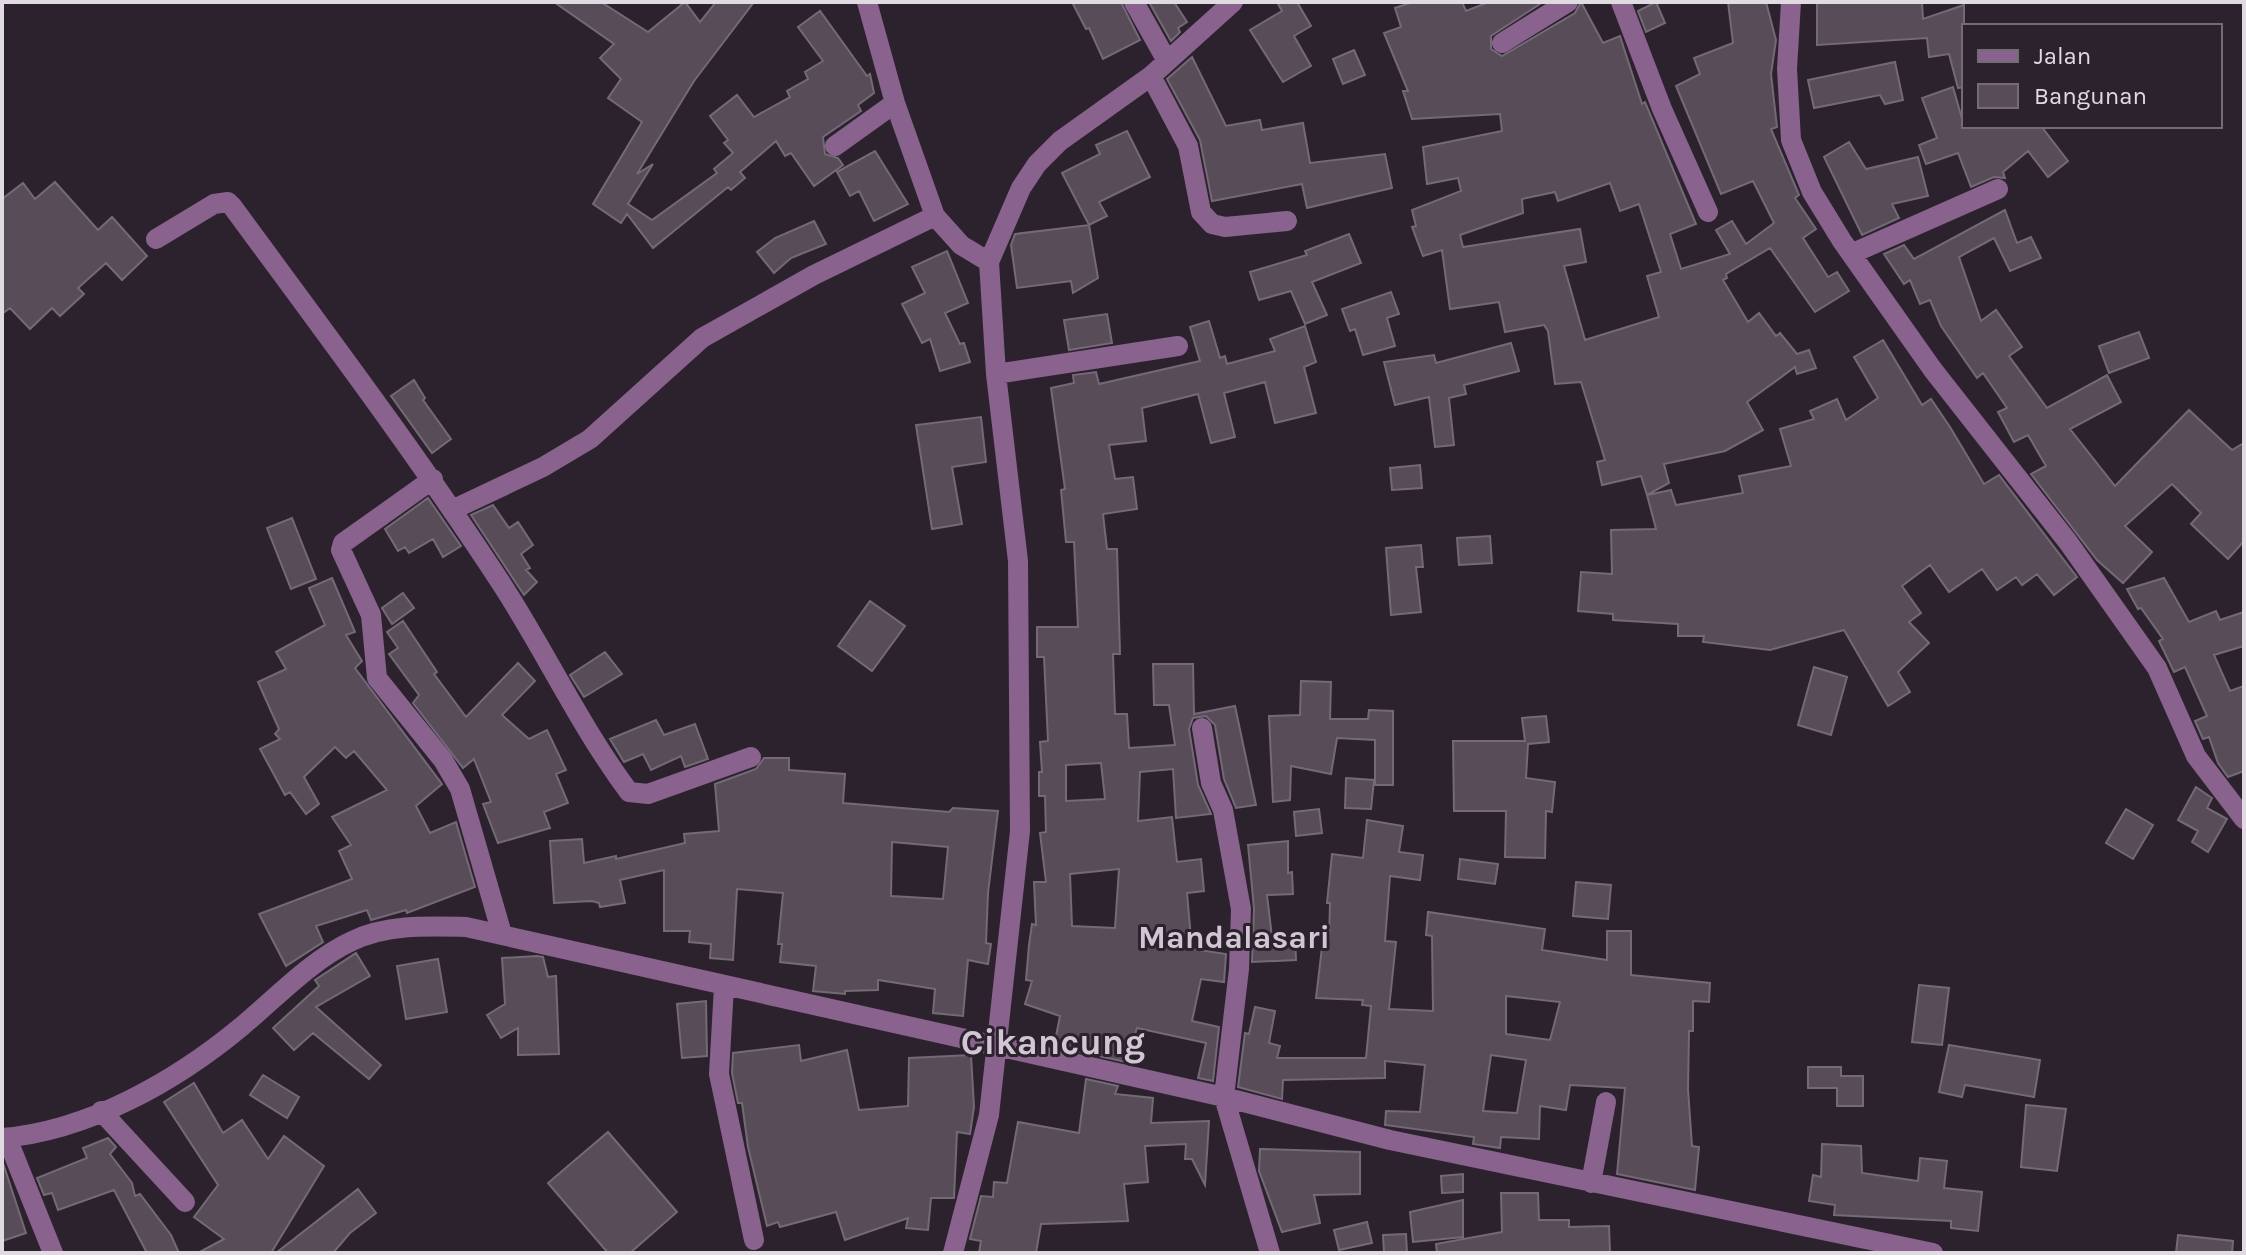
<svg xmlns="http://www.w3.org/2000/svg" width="2246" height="1255" viewBox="0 0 2246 1255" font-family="Karla,sans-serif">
<rect width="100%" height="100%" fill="#2c222d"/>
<path fill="#574c58" stroke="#746976" stroke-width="2" fill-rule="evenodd" d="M554 2H601L648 32 685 2 700 22 716 2H754L694 81 637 174 653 164 628 204 652 220 717 173 714 169 733 153 724 143 728 140 710 116 737 95 754 117 790 97 787 91 808 79 805 72 823 61 798 27 820 11 867 76 870 74 874 93 858 105 861 111 823 137 825 154 838 158 843 165 814 186 791 153 785 156 776 141 740 172 745 178 731 190 728 187 653 248 627 214 621 223 593 204 642 122 608 98 621 79 600 58 614 44Z
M1072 2H1121L1140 40 1103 59 1089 28 1086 29Z
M1149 2H1174L1187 22 1178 28 1180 32 1171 41Z
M1277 2H1297L1311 26 1294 36 1311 66 1283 82 1250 30 1282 11Z
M1413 2H1462L1466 11 1489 2H1543L1491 36V49L1502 56 1575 13 1581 2 1603 43 1620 36 1642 104 1645 102 1696 224 1670 234 1681 269 1730 254 1716 230 1732 221 1746 244 1774 223 1753 181 1721 194 1676 86 1700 74 1694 58 1733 43 1728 2H1766L1776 40 1771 74 1777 127 1771 129 1799 195 1795 198 1816 229 1803 238 1828 277 1837 272 1849 291 1815 312 1770 248 1726 274 1727 278 1723 280 1748 322 1759 313 1776 336 1780 333 1797 354 1809 350 1816 368 1797 374 1795 367 1747 402 1763 430 1725 451 1664 464 1669 483 1647 495 1641 476 1602 485 1597 462 1605 460 1581 382 1555 384 1548 331 1544 325 1505 332 1499 302 1450 309 1442 250 1423 256 1412 227 1416 226 1412 210 1461 191 1458 178 1427 184 1423 147 1502 131 1500 114 1412 119 1403 91H1408L1384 33 1401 27 1395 8ZM1610 183 1620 211 1639 204 1661 272 1647 276 1659 317 1585 340 1564 266 1586 262 1580 229 1463 247 1460 235 1523 213 1522 199 1555 192 1558 201Z
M1656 2 1665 23 1646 32 1638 11Z
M1817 2H1922L1923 19 1964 5V87L1958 88 1949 54 1929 57 1927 38 1817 45Z
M1354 50 1365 75 1343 84 1333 59Z
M1192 57 1226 126 1260 120 1262 130 1303 123 1310 163 1385 154 1392 188 1307 208 1302 184 1212 201 1200 140 1167 79Z
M1895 62 1903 100 1885 104 1880 95 1814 108 1808 80Z
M1953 87 1964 126H2041L2068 161 2048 177 2028 151 2003 172 2005 178 1994 177 1971 187 1958 153 1926 164 1919 145 1937 138 1922 98Z
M1127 131 1150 177 1099 202 1107 216 1089 225 1062 173 1100 154 1096 145Z
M1849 142 1866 169 1918 157 1928 196 1892 204 1899 218 1862 235 1824 157Z
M875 151 908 204 874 221 859 191 850 196 837 172Z
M55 182 98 230 112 217 147 256 122 280 106 263 78 288 84 294 60 316 52 308 30 329 10 308 2 314V199L23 183 35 199Z
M2005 210 2017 243 2031 237 2041 258 2010 271 1994 238 1959 257 1981 321 1996 310 2022 347 2009 356 2047 408 2107 375 2121 402 2070 429 2115 486 2189 410 2232 450 2244 443V541L2228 559 2191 524 2201 513 2172 484 2125 526 2152 552 2123 583 2097 560 2031 474 2046 466 2028 435 2014 442 1998 412 2007 408 1983 373 1977 378 1941 326 1930 300 1920 304 1910 280 1904 284 1884 254 1904 245 1914 259Z
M814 221 826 244 791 258 774 273 757 252 775 238Z
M1089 225 1098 278 1073 293 1071 281 1017 288 1011 245 1015 234Z
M1349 234 1361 263 1312 282 1327 315 1305 324 1291 291 1259 300 1250 272 1307 255 1305 251Z
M947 251 968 303 945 313 960 344 964 343 970 362 940 371 930 339 922 343 902 304 925 293 912 267Z
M1391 292 1399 314 1387 318 1395 346 1363 355 1355 329 1350 331 1342 309Z
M1107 314 1112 343 1069 350 1064 320Z
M1209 321 1220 358 1225 356 1227 364 1275 351 1270 339 1305 326 1316 362 1304 367 1316 413 1275 423 1265 382 1224 393 1235 437 1211 443 1198 394 1142 408 1146 441 1109 445 1115 479 1133 477 1137 509 1103 514 1107 549H1117L1120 654H1113L1115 714H1127L1129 748 1175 745 1169 705H1154L1153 664H1193L1194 714 1235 706 1256 805 1236 808 1224 779 1215 725 1206 716 1193 718 1189 729 1198 785 1211 814 1176 818 1173 769 1140 772 1138 821 1172 817 1177 862 1201 859 1204 891 1187 893 1192 949 1226 954 1224 982 1201 979 1192 1021 1219 1027 1213 1081 1198 1078 1206 1043 1137 1028 1126 1062 1054 1046 1060 1016 1025 1004 1032 981 1026 980 1029 945 1032 924 1036 925 1034 882H1046L1040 833 1046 832 1045 796H1039V772H1042L1040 742 1048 741 1044 657H1037V627H1078L1074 542H1066L1061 490 1065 489 1051 388 1074 383 1073 375 1096 372 1099 384 1200 361 1190 327ZM1101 763 1105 799 1066 801V765ZM1119 869 1115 928 1072 926 1070 874Z
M2139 332 2149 358 2109 373 2099 346Z
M1883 340 1922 405 1931 399 1950 427 1984 484 1999 475 2077 577 2054 595 2037 574 2022 585 2016 577 1997 590 1982 569 1949 592 1930 565 1902 586 1921 613 1909 622 1929 643 1898 672 1910 692 1888 706 1844 630 1770 650 1703 642 1704 636H1678V624L1613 620V614L1578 611 1581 572 1612 574 1611 530 1656 529 1647 495 1671 490 1676 505 1743 493 1739 476 1791 466 1780 429 1814 419 1810 411 1837 399 1846 420 1878 398 1854 357Z
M1511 343 1519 371 1464 385 1466 394 1449 398 1454 445 1435 447 1429 397 1395 405 1384 362 1434 355 1436 363Z
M414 380 425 398 423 400 451 439 432 453 391 396Z
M981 417 986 462 952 467 962 524 932 529 916 425Z
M1420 465 1422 488 1392 490 1390 468Z
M428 498 461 546 443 557 433 539 409 553 405 547 398 551 385 529Z
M493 505 509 528 518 522 533 545 521 554 530 568 526 570 537 582 524 595 471 515Z
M292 518 316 579 291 589 267 528Z
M1490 536 1492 563 1459 565 1457 538Z
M1421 545 1423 567H1416L1421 612 1391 615 1386 548Z
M332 578 355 632 346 635 362 661 355 668 442 784 416 806 430 833 456 822 475 887 407 913 406 910 371 920 367 910 316 926 323 942 286 966 259 914 352 879 339 851 351 845 332 817 387 790 354 751 346 758 335 747 304 777 319 804 306 814 290 792 285 795 260 749 280 739 275 734 279 729 258 682 286 669 276 652 325 625 309 588Z
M2164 578 2189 622 2216 611 2220 620 2244 612V646L2214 655 2230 691 2244 686V771L2228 777 2218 763 2209 737 2203 739 2195 721 2207 716 2185 667 2174 672 2159 641 2163 639 2141 608 2138 609 2127 589Z
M403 593 414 608 392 624 382 608Z
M870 601 905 626 872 671 838 646Z
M403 621 437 672 434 674 466 717 518 663 535 681 502 715 529 739 547 730 566 770 556 774 568 803 544 812 550 828 498 843 483 804 491 802 474 759 463 768 413 703 419 695 389 654 398 648 387 632Z
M605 652 622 674 584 697 570 675Z
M1814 667 1847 677 1831 735 1798 725Z
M1301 681 1331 682 1330 719H1368L1369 710 1393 711V785H1375V740L1337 738 1331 774 1291 766 1290 800 1273 802 1269 716 1300 715Z
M1546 716 1549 742 1528 744 1526 778 1555 782 1552 812 1546 811 1545 858 1505 857 1506 811H1454L1453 741H1525L1522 718Z
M656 720 664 735 695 724 708 759 685 767 681 756 651 770 643 754 624 762 610 739Z
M764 758H789V770L845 774 843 803 949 812 953 808 998 811 988 893 986 943 991 944 988 964 968 960 963 1016 933 1013 935 989 878 980V990L845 991V994L813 991 816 966 780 962 782 944H778L783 893 737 889 733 960 710 958 711 944 689 942 690 931H664V870L620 880 625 903 600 907 599 903 592 901 554 903 550 841 582 839 584 863 616 856V859L685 843 684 834 719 831 715 784 756 769ZM892 842 948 847 943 899 891 896Z
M1346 778 1374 780 1371 809 1345 808Z
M2196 787 2212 798 2207 808 2227 819 2208 852 2192 842 2198 831 2178 820Z
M1319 809 1322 833 1296 836 1294 812Z
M2126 809 2153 825 2133 859 2106 843Z
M1367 820 1403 826 1399 852 1423 855 1420 880 1390 876 1385 941 1396 942 1389 1009 1433 1011 1432 936 1426 935 1428 912 1545 929 1542 950 1607 960V931H1631V975L1710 983 1709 1002 1693 1001V1031H1689L1688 1089 1692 1146 1699 1147 1695 1190 1617 1174 1625 1088 1570 1085 1566 1110 1540 1106 1539 1139 1501 1137 1500 1148 1473 1144 1474 1137 1385 1125 1386 1111 1420 1112 1425 1065 1385 1061V1078L1283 1080 1282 1099 1238 1087 1245 1033 1249 1034 1255 1007 1275 1011 1269 1043 1280 1046 1277 1058H1366L1371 1006 1362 1005 1363 1000 1316 998 1323 939H1329L1330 903H1327L1332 854 1363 858ZM1506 996 1560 1002 1550 1040 1506 1034ZM1491 1055 1526 1060 1517 1113 1483 1111Z
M1288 841V873L1292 872 1293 894 1267 895 1272 937 1295 938 1296 960 1252 962 1254 909 1248 845Z
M1460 859 1498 864 1495 884 1458 879Z
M1576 882 1611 885 1608 919 1573 916Z
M356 953 370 976 316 1007 381 1065 369 1079 313 1033 294 1050 273 1028 319 986 315 980Z
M537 956 543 957 548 977 556 976 559 1054 518 1055V1028L501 1038 487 1015 505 1004 502 958Z
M438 959 447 1012 406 1019 397 966Z
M1919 985 1949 988 1942 1045 1912 1042Z
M706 1001 707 1056 682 1058 677 1004Z
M799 1045 801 1061 847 1050 859 1110 908 1106 909 1058 971 1055 974 1107 970 1134 957 1132 954 1198H931L928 1230 906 1228 908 1218 845 1240 836 1212 780 1227 778 1222 767 1226 748 1147 742 1103H738L732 1073 733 1053Z
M1949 1045 2040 1060 2034 1097 1965 1085 1962 1097 1939 1092Z
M1808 1067H1841V1076H1863V1106H1837V1088H1808Z
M263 1075 299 1097 287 1118 250 1095Z
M1086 1079 1118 1086 1115 1094 1153 1098 1151 1123 1209 1121 1205 1185 1192 1159H1185L1186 1144 1145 1146 1148 1182 1124 1184 1128 1221 1041 1224 1036 1253H979L981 1241 970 1239 981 1196 993 1197 994 1182 1007 1183 1018 1122 1079 1133Z
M194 1083 223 1133 242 1120 268 1159 284 1136 324 1166 271 1253H198L224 1239 194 1217 218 1185 164 1102Z
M2026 1105 2066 1109 2057 1171 2021 1167Z
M608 1132 677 1212 630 1253H608L548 1183Z
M108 1138 116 1147 110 1154 132 1183 135 1196 140 1194 171 1235 179 1253H147L114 1190 58 1210 52 1193 44 1195 37 1178 87 1158 83 1148Z
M1822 1144 1861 1146 1862 1173 1918 1181 1920 1158 1947 1161 1944 1188 1982 1192 1978 1231 1951 1228V1221L1834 1215 1835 1205 1809 1201 1813 1175 1821 1177Z
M1260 1149 1360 1152V1194L1314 1195 1320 1223 1282 1232 1259 1171Z
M2 1160 26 1233 2 1241Z
M1463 1174V1192L1442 1193 1441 1176Z
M358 1189 376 1213 350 1233 333 1253H276Z
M1501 1193H1538L1539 1220H1569V1227L1609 1226 1610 1253H1437L1436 1244 1502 1232Z
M1463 1200V1237L1413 1242 1410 1212Z
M1367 1222 1372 1243 1339 1250 1334 1230Z
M1406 1234 1407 1253H1384L1383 1235Z
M2178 1235 2233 1241 2232 1253H2176Z"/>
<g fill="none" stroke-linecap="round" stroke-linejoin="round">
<path stroke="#89628e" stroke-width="20" d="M867 2 895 103 935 216 961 245 989 262
M1134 2 1167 61
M1621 2 1662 109 1708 212
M1791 2 1787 69 1791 140 1812 192 1842 241 1933 370 2068 542 2157 668 2196 756 2244 819
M1502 43 1568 2
M1151 76 1188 146 1201 212 1212 224 1225 227 1287 221
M835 146 895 103
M156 239 214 204 228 202 232 206C323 330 415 452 499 580 545 650 579 725 629 792L648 794 751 757
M1851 254 1998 189
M996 374 1178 346
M433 479 343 543 341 550 371 615 377 678 443 760 460 789 502 934
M452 510 543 467 590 439 702 338 814 275 935 216
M1202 728 1211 783 1223 810 1241 909 1239 969 1224 1097 1270 1253
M724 986 719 1074 754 1240
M101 1111 185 1202
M2 1138C88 1131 176 1081 241 1027 276 998 311 960 352 941 387 924 428 926 466 927L1224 1097 1390 1140 1933 1253
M7 1138 53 1253
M1591 1183 1606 1102
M953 1253 989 1115 1020 831 1018 561 996 374 989 262 1021 188 1037 164 1060 141 1151 76 1233 2"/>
</g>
<g text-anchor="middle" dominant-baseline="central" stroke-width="6" stroke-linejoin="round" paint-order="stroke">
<g font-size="32" font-weight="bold" fill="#d2c5d4" stroke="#2c222d">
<text x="1234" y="937">Mandalasari</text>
</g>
<g font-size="36" font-weight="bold" fill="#d2c5d4" stroke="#2c222d">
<text x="1053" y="1042">Cikancung</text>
</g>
</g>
<rect width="2246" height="1255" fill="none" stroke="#e0dae1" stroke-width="8"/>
<rect x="1962" y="24" width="260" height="104" fill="#2c222d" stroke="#746c75" stroke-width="2"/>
<rect x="1978" y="50" width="40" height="12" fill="#89628e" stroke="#746c75" stroke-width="2"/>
<text x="2034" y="64" font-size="24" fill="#e0dae1">Jalan</text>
<rect x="1978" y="84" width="40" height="24" fill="#574c58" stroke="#746c75" stroke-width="2"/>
<text x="2034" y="104" font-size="24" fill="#e0dae1">Bangunan</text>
</svg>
